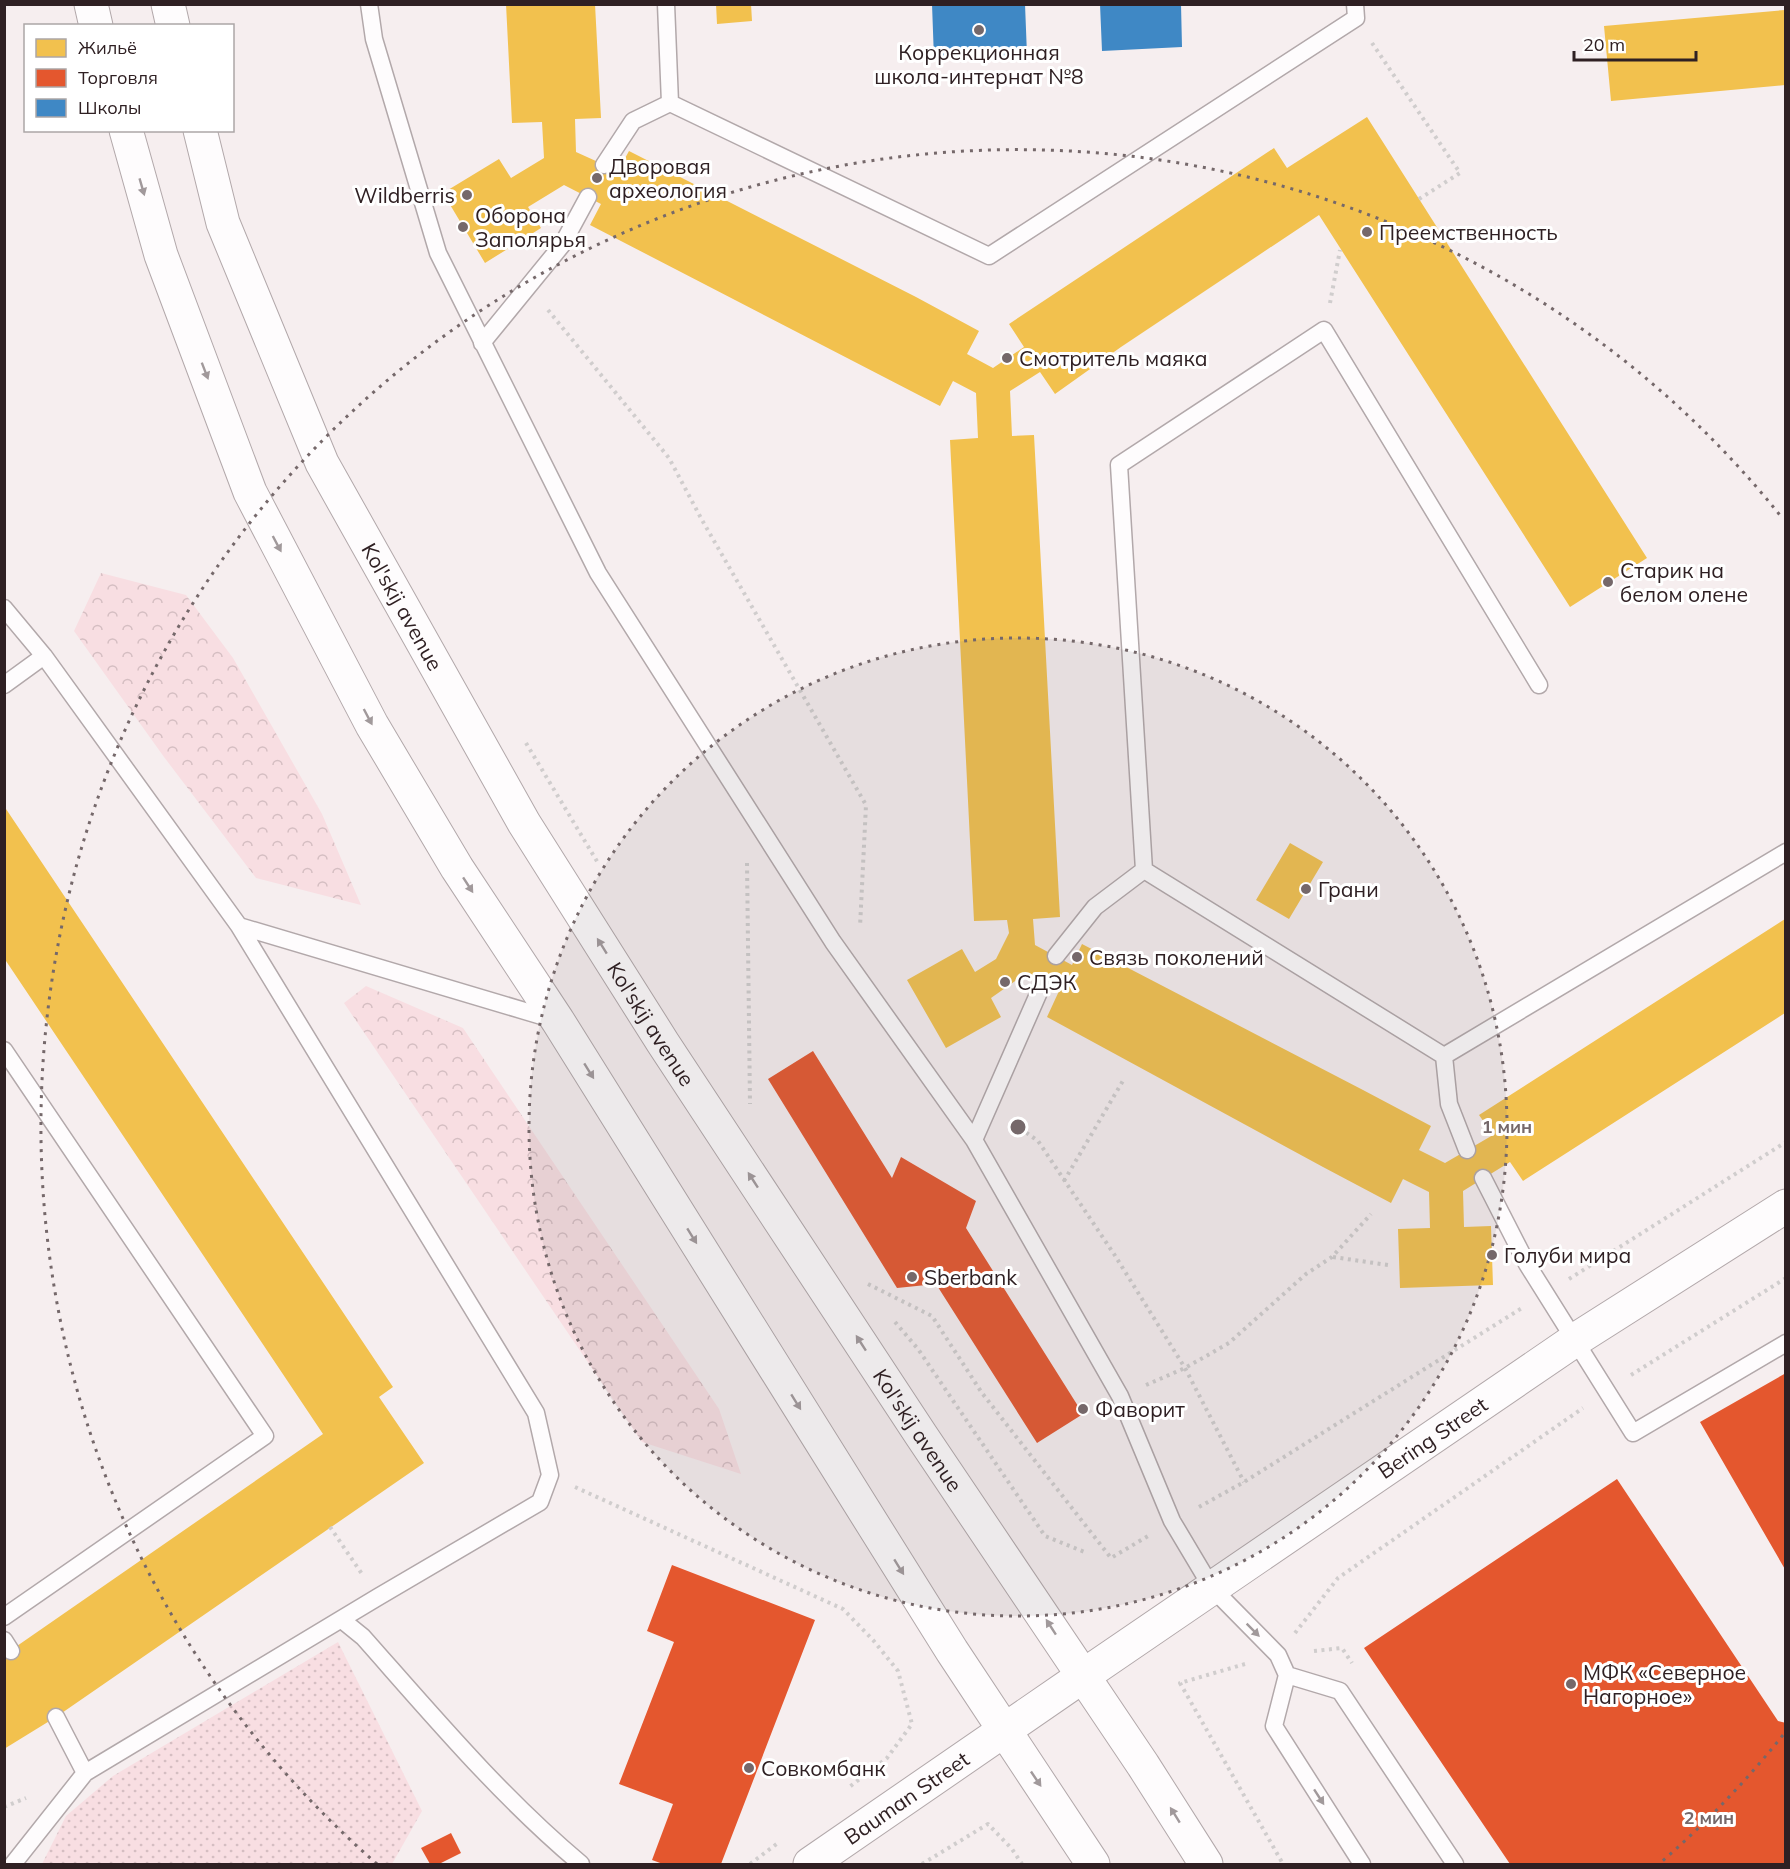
<svg xmlns="http://www.w3.org/2000/svg" width="1790" height="1869" viewBox="0 0 1790 1869" font-family="Mulish,sans-serif">
<defs>
<pattern id="grass-dots" width="8" height="8" patternUnits="userSpaceOnUse" patternTransform="scale(1.5)"><rect width="8" height="8" fill="#f8dee2"/><path d="M2 2h.1M6 6h.1" fill="none" stroke="#d5bec2" stroke-width="1.8" stroke-linecap="round"/></pattern>
<pattern id="forest-crowns" width="20" height="18" patternUnits="userSpaceOnUse" patternTransform="scale(1.5)"><rect width="20" height="18" fill="#f8dee2"/><path d="M2 6a3 3 0 1 1 6 0M12 15a3 3 0 1 1 6 0" fill="none" stroke="#d5bec2"/></pattern>
</defs>
<rect width="100%" height="100%" fill="#f6eeef"/>
<path fill="url(#grass-dots)" d="M338 1642 422 1811 392 1864H42L66 1816 113 1776Z"/>
<path fill="url(#forest-crowns)" d="M101 573 186 595 233 658 322 814 361 905 256 878 164 757 74 631Z
M366 986 463 1028 719 1409 741 1474 642 1442 344 1003Z"/>
<path fill="#f2c14e" d="M506 4H595L601 118 575 119 576 152 618 171 629 151 916 297 979 331 967 354 993 368 1024 347 1009 324 1274 148 1287 168 1367 117 1647 558 1570 607 1319 215 1121 347 1055 394 1040 372 1010 391 1012 436 1034 435 1060 917 1033 919 1035 945 1072 965 1082 944 1363 1090 1431 1126 1419 1150 1445 1163 1493 1135 1479 1115 1785 919V1013L1523 1181 1510 1162 1463 1191 1464 1227 1491 1226 1493 1285 1400 1288 1398 1229 1430 1228 1429 1192 1403 1179 1391 1203 1323 1167 1047 1017 1059 991 1025 974 991 998 1001 1017 946 1048 907 980 962 949 975 972 996 959 1009 933 1007 920 974 921 950 440 978 438 976 393 953 381 940 406 590 225 601 204 564 185 528 207 541 228 485 263 443 193 499 159 511 178 544 158 542 122 512 123Z
M716 4H751L752 21 717 24Z
M1785 10V85L1611 101 1604 26Z
M4 806 393 1387 379 1397 424 1463 56 1717 4 1749V1655L323 1434 4 958Z
M1290 843 1323 862 1289 919 1256 900Z"/>
<path fill="#e4572e" d="M813 1051 892 1178 901 1157 976 1201 966 1228 1083 1414 1037 1443 936 1284 897 1288 768 1079Z
M1786 1373V1571L1700 1422Z
M1617 1479 1778 1721 1786 1723V1864H1510L1364 1648Z
M672 1565 815 1620 721 1864H663L652 1860 673 1804 619 1784 674 1642 647 1631Z
M451 1833 461 1853 439 1864H430L421 1848Z"/>
<path fill="#3f88c5" d="M932 4H1025L1027 55 934 59Z
M1100 4H1181L1182 47 1102 51Z"/>
<g fill="none" stroke-linecap="round" stroke-linejoin="round">
<g stroke="#b2a8aa" stroke-width="19">
<path id="lane" d="M369 4 374 39 438 253 598 573 833 942 974 1140 1120 1396 1172 1521 1212 1588 1278 1655 1287 1675 1274 1726 1362 1864
M670 103 989 256 1356 18 1355 4
M604 165 633 121 670 103 666 4
M482 343 562 245 588 197
M4 608 44 656 239 926 536 1413 550 1475 540 1502 378 1597 85 1773
M4 685 44 656
M1144 870 1444 1056 1786 852
M239 926 555 1020
M1056 956 1095 907 1144 870 1119 465 1324 330 1539 685
M4 1050 265 1436 4 1617
M1444 1056 1449 1104 1467 1150
M974 1140 1043 983
M1483 1178 1527 1264 1633 1433 1786 1343
M342 1620 363 1637C433 1716 500 1796 581 1864
M4 1640 11 1651
M1287 1675 1340 1691 1455 1864
M13 1864 85 1773 56 1717"/>
</g>
<g stroke="#b2a8aa" stroke-width="35">
<g id="street">
<path id="s1" d="M1083 1676 1575 1340 1786 1206"/>
</g>
</g>
<g stroke="#b2a8aa" stroke-width="35">
<g id="secondary">
<path id="s2" d="M810 1864 1083 1676"/>
</g>
</g>
<g stroke="#b2a8aa" stroke-width="35">
<g id="primary">
<path d="M91 4 96 26"/>
<path d="M168 4 173 26"/>
<path d="M126 130 161 255 250 492 372 725 457 868 558 1021 952 1651 1093 1864"/>
<path id="s3" d="M200 130 223 223 322 463 524 823 663 1043 921 1435 1143 1765 1206 1864"/>
</g>
</g>
<path stroke="#d0cdcd" stroke-width="4" stroke-dasharray="3 4.5" stroke-linecap="butt" d="M1372 43 1460 173 1419 199
M1330 303 1340 250
M548 310 669 458 702 520 866 805 860 927
M526 743 598 863
M747 863 750 1104
M1014 1124 1038 1141 1114 1254 1185 1368 1244 1482
M1064 1181 1124 1079
M1333 1257 1388 1265
M1569 1279 1786 1142
M868 1284 932 1316 982 1393 1111 1558 1148 1536
M895 1322 918 1349 1045 1536 1087 1553
M1631 1375 1786 1278
M1146 1385 1185 1368 1229 1343 1306 1274 1332 1257 1371 1214
M575 1487 843 1609 873 1640 898 1671 912 1724 887 1758 848 1788
M1199 1507 1244 1482 1522 1308
M330 1527 362 1574
M1295 1633 1338 1578 1583 1408
M1314 1651 1342 1648 1352 1663
M1245 1664 1180 1683 1283 1864
M4 1807 26 1798
M750 1864 778 1843
M922 1864 988 1824 1012 1849 1022 1864"/>
<use href="#lane" stroke="#fefcfd" stroke-width="16"/>
<use href="#street" stroke="#fefcfd" stroke-width="33"/>
<use href="#secondary" stroke="#fefcfd" stroke-width="33"/>
<use href="#primary" stroke="#fefcfd" stroke-width="33"/>
</g>
<defs><path id="oneway-solid" d="M-6-.8H1V-3.2L6.5 0L1 3.2V.8H-6Z" transform="scale(1.5)"/></defs>
<g fill="#a1999b">
<use href="#oneway-solid" transform="translate(142 187) rotate(74)"/>
<use href="#oneway-solid" transform="translate(205 371) rotate(69)"/>
<use href="#oneway-solid" transform="translate(277 544) rotate(62)"/>
<use href="#oneway-solid" transform="translate(368 717) rotate(62)"/>
<use href="#oneway-solid" transform="translate(468 885) rotate(57)"/>
<use href="#oneway-solid" transform="translate(602 946) rotate(-122)"/>
<use href="#oneway-solid" transform="translate(589 1071) rotate(58)"/>
<use href="#oneway-solid" transform="translate(753 1180) rotate(-123)"/>
<use href="#oneway-solid" transform="translate(692 1236) rotate(58)"/>
<use href="#oneway-solid" transform="translate(861 1343) rotate(-123)"/>
<use href="#oneway-solid" transform="translate(796 1402) rotate(58)"/>
<use href="#oneway-solid" transform="translate(899 1567) rotate(58)"/>
<use href="#oneway-solid" transform="translate(1051 1627) rotate(-123)"/>
<use href="#oneway-solid" transform="translate(1253 1630) rotate(45)"/>
<use href="#oneway-solid" transform="translate(1036 1779) rotate(56)"/>
<use href="#oneway-solid" transform="translate(1319 1797) rotate(57)"/>
<use href="#oneway-solid" transform="translate(1175 1815) rotate(-122)"/>
</g>
<circle cx="1018" cy="1127" r="489" fill="#75686a" fill-opacity=".12"/>
<g fill="none" stroke="#75686a" stroke-width="3" stroke-dasharray="3 6">
<circle cx="1018" cy="1127" r="489"/>
<path d="M1783 1735A977 977 0 0 1 1659 1864M377 1864A977 977 0 1 1 1783 519"/>
</g>
<g fill="#75686a" stroke="#fff" stroke-width="2">
<circle cx="979" cy="30" r="6"/>
<circle cx="597" cy="178" r="6"/>
<circle cx="467" cy="195" r="6"/>
<circle cx="463" cy="227" r="6"/>
<circle cx="1367" cy="232" r="6"/>
<circle cx="1007" cy="358" r="6"/>
<circle cx="1608" cy="582" r="6"/>
<circle cx="1306" cy="889" r="6"/>
<circle cx="1077" cy="957" r="6"/>
<circle cx="1005" cy="982" r="6"/>
<circle cx="1492" cy="1255" r="6"/>
<circle cx="912" cy="1277" r="6"/>
<circle cx="1083" cy="1409" r="6"/>
<circle cx="1571" cy="1684" r="6"/>
<circle cx="749" cy="1768" r="6"/>
</g>
<g text-anchor="middle" dominant-baseline="central" stroke-width="6" stroke-linejoin="round" paint-order="stroke">
<g font-size="21" fill="#2f2023" stroke="#fff" text-anchor="start">
<text x="979" y="52" text-anchor="middle">Коррекционная<tspan x="979" dy="24">школа-интернат №8</tspan></text>
<text x="609" y="166">Дворовая<tspan x="609" dy="24">археология</tspan></text>
<text x="455" y="195" text-anchor="end">Wildberris</text>
<text x="475" y="215">Оборона<tspan x="475" dy="24">Заполярья</tspan></text>
<text x="1379" y="232">Преемственность</text>
<text x="1019" y="358">Смотритель маяка</text>
<text x="1620" y="570">Старик на<tspan x="1620" dy="24">белом олене</tspan></text>
<text x="1318" y="889">Грани</text>
<text x="1089" y="957">Связь поколений</text>
<text x="1017" y="982">СДЭК</text>
<text x="1504" y="1255">Голуби мира</text>
<text x="924" y="1277">Sberbank</text>
<text x="1095" y="1409">Фаворит</text>
<text x="1583" y="1672">МФК «Северное<tspan x="1583" dy="24">Нагорное»</tspan></text>
<text x="761" y="1768">Совкомбанк</text>
</g>
<g font-size="21" fill="#2f2023" stroke="#fff">
<text stroke="none"><textPath href="#s3" startOffset="520">Kol'skij avenue</textPath></text>
<text stroke="none"><textPath href="#s3" startOffset="1006">Kol'skij avenue</textPath></text>
<text stroke="none"><textPath href="#s3" startOffset="1492">Kol'skij avenue</textPath></text>
<text stroke="none"><textPath href="#s1" startOffset="423">Bering Street</textPath></text>
<text stroke="none"><textPath href="#s2" startOffset="117">Bauman Street</textPath></text>
</g>
</g>
<circle cx="1018" cy="1127" r="9" fill="#75686a" stroke="#fff" stroke-width="3"/>
<g font-size="18" text-anchor="middle" font-weight="bold" fill="#75686a" stroke="#fff" stroke-width="6" stroke-linejoin="round" paint-order="stroke">
<text x="1507" y="1133">1 мин</text>
<text x="1709" y="1824">2 мин</text>
</g>
<rect width="1790" height="1869" fill="none" stroke="#2f2023" stroke-width="12"/>
<rect x="24" y="24" width="210" height="108" fill="#ffffff" stroke="#aca6a7" stroke-width="1.5"/>
<rect x="36" y="39" width="30" height="18" fill="#f2c14e" stroke="#aca6a7" stroke-width="1.5"/>
<text x="78" y="54" font-size="18" fill="#2f2023">Жильё</text>
<rect x="36" y="69" width="30" height="18" fill="#e4572e" stroke="#aca6a7" stroke-width="1.5"/>
<text x="78" y="84" font-size="18" fill="#2f2023">Торговля</text>
<rect x="36" y="99" width="30" height="18" fill="#3f88c5" stroke="#aca6a7" stroke-width="1.5"/>
<text x="78" y="114" font-size="18" fill="#2f2023">Школы</text>
<path d="M1574 51v9h122v-9" fill="none" stroke="#2f2023" stroke-width="3"/>
<text x="1583" y="51" font-size="18" fill="#2f2023" stroke="#ffffff" stroke-width="4.5" paint-order="stroke">20 m</text>
</svg>
